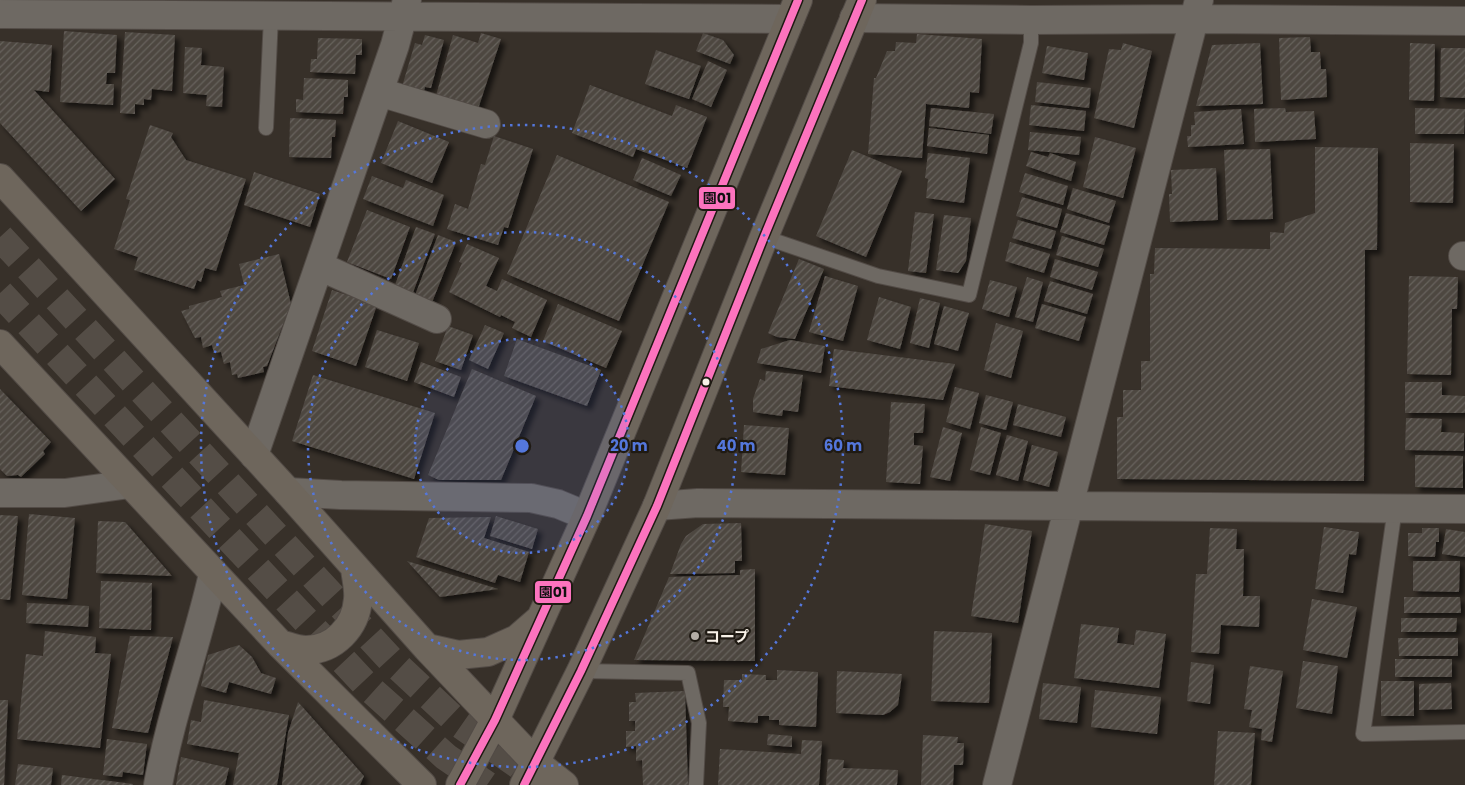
<svg xmlns="http://www.w3.org/2000/svg" width="1465" height="785" viewBox="0 0 1465 785" font-family="Poppins,'Noto Sans JP',sans-serif">
<defs>
<pattern id="building-hatch" width="6" height="6" patternUnits="userSpaceOnUse" patternTransform="scale(1.25)"><rect width="6" height="6" fill="#4d4741"/><path d="M-1 1l2-2M0 6l6-6M5 7l2-2" fill="none" stroke="#67625c"/></pattern>
<filter id="shadow"><feDropShadow dx="4.5" dy="4.5" stdDeviation="2.5" flood-color="#0009"/></filter>
</defs>
<rect width="100%" height="100%" fill="#373029"/>
<path fill="url(#building-hatch)" filter="url(#shadow)" d="M64 31 117 35 115 73H107L106 84H114L113 105 60 102Z
M125 32 175 35 172 91 152 89 151 100 144 99V105L135 104V114L120 113Z
M481 33 501 39 478 109 436 96 453 35 478 43Z
M703 33 723 40 734 55 730 64 696 51Z
M917 34 982 39 979 93 970 92 969 108 926 104 922 158 868 154 874 78H876L887 51H895L896 42 916 43Z
M425 35 444 40 431 88 425 87 423 96 401 90 415 43 422 45Z
M1310 37 1311 52H1320L1321 69H1326L1327 97 1281 100 1279 38Z
M318 38 362 39V55H356L355 74 310 72 311 59H317Z
M0 41 52 45 49 92 34 90 115 179 81 211 0 123Z
M1123 43 1152 51 1134 128 1094 118 1109 49 1121 50Z
M1260 43 1263 104 1196 106 1212 45Z
M1410 43 1435 44 1434 101 1409 100Z
M1047 46 1088 53 1084 80 1042 73Z
M185 47 202 48 201 65 224 67 222 107 206 106 207 95 183 93Z
M1441 48H1465V98L1440 97Z
M656 50 701 66 689 99 645 84Z
M708 61 727 70 711 107 692 99Z
M304 78 348 80V97H344L343 114 296 112V99L303 100Z
M1037 82 1091 88 1089 108 1035 102Z
M590 85 672 116 676 105 707 117 687 168 636 149 633 157 572 133Z
M1031 105 1086 111 1084 131 1029 125Z
M931 108 994 114 991 134 929 126Z
M1285 108 1286 112 1314 111 1316 139 1255 142 1254 109Z
M1415 108 1465 109 1464 134H1415Z
M1241 109 1244 144 1188 147 1187 136H1191V125H1195L1194 112Z
M290 118 336 120 335 137H332L331 158 289 157Z
M398 121 449 142 432 183 381 163Z
M150 125 173 133 171 137 186 160 246 179 216 271 205 268 201 282 197 280 194 289 134 270 138 257 114 249 130 200 126 199Z
M929 128 989 135 987 154 927 146Z
M1030 132 1081 137 1079 155 1028 150Z
M494 136 533 149 508 228 504 227 498 245 447 229 455 204 468 209 481 164 485 165Z
M1095 137 1136 148 1123 198 1083 187Z
M1410 143 1454 144 1453 203 1410 202Z
M1315 147 1378 148 1377 250H1365L1364 481 1117 479V417H1123V390H1141V361H1150V274H1154L1155 248 1270 249V232L1284 233 1285 223 1315 213Z
M1270 149 1273 219 1227 220 1224 150Z
M852 150 902 171 866 257 816 236Z
M1031 152 1048 157 1050 153 1076 162 1071 181 1026 166Z
M928 153 970 158 964 203 926 198 928 179 925 178Z
M557 155 669 202 619 321 507 274Z
M642 158 681 175 671 196 633 180Z
M1216 168 1218 220 1170 222 1169 194H1172L1171 170Z
M254 172 320 194 310 227 244 205Z
M1025 173 1068 186 1063 205 1019 192Z
M372 176 403 188 406 180 444 195 433 226 363 199Z
M1073 188 1116 201 1109 223 1067 209Z
M1022 197 1062 209 1057 228 1016 216Z
M367 210 410 227 391 279 347 262Z
M915 212 934 214 926 273 908 271Z
M1066 213 1110 226 1104 245 1060 232Z
M944 215 971 218 966 261 958 273 936 270Z
M1018 220 1056 231 1051 249 1012 238Z
M416 227 435 234 412 295 394 288Z
M438 235 456 242 431 305 414 298Z
M1062 236 1104 249 1098 267 1056 255Z
M1010 242 1050 254 1044 273 1005 261Z
M467 244 499 258 486 286 497 291 502 279 547 300 531 337 512 328 515 322 501 315 500 317 449 292 462 263 459 262Z
M279 254 291 304 267 366 263 367 264 372 238 378 237 374 232 375 230 362 224 364 221 352 214 353 212 345 203 348 201 337 195 338 181 311 189 309V306L222 297 220 291 244 285 239 264Z
M799 259 824 269 795 339 777 337 768 333Z
M1055 259 1098 272 1092 290 1050 277Z
M825 276 858 286 843 341 809 332Z
M1409 276 1458 277 1457 309H1452L1451 375 1407 374Z
M1027 277 1043 282 1033 322 1015 317Z
M990 280 1017 287 1009 317 982 309Z
M1050 281 1093 294 1087 314 1044 301Z
M332 290 377 305 356 366 312 351Z
M879 297 911 307 900 349 867 340Z
M920 298 940 303 929 348 910 343Z
M558 304 622 331 606 368 543 341Z
M1042 304 1086 317 1079 341 1035 328Z
M944 306 969 313 958 351 934 344Z
M996 323 1023 331 1011 378 984 370Z
M485 325 504 333 488 369 469 360Z
M448 326 473 335 461 370 435 361Z
M377 330 419 343 407 381 365 367Z
M517 339 601 370 587 406 504 376Z
M790 340 825 346 821 373 757 363 761 349Z
M834 349 955 364 943 400 829 386Z
M421 362 461 377 454 397 414 382Z
M472 369 536 396 501 480H439L428 475Z
M766 371 803 375 798 412 783 410 782 416 753 412V399L760 379 765 381Z
M313 375 435 413 414 479 292 441Z
M1405 382H1442V395L1465 396V413H1405Z
M955 387 979 393 970 429 946 422Z
M0 389 51 442 43 451 45 454 21 477 18 475 7 476 0 469Z
M986 395 1013 402 1006 430 979 423Z
M891 402 925 404 923 433H914V445L923 446 920 484 886 482Z
M1018 404 1066 417 1061 437 1013 425Z
M1406 418 1442 419 1441 432 1464 433V451L1405 450Z
M744 425 789 428 785 475 741 472Z
M943 427 962 433 950 481 930 477Z
M981 427 1001 433 990 475 970 470Z
M1007 435 1028 441 1018 481 996 475Z
M1032 445 1058 452 1049 487 1023 480Z
M1415 455 1463 456V488L1415 487Z
M29 514 75 518 67 599 22 595Z
M0 515 18 516 10 600 0 599Z
M496 516 538 529 532 549 490 536Z
M491 517 484 538 529 552 520 582 498 575 495 583 416 557 429 518Z
M98 521 125 522 172 576 96 573Z
M741 523 742 561H735V573L670 574 681 544 686 536 703 524Z
M985 524 1032 531 1018 623 971 616Z
M1324 527 1359 532 1356 555 1349 554 1343 593 1315 589Z
M1210 528 1237 529 1236 549H1244L1243 596H1260L1259 627 1221 625 1219 654 1191 652 1196 574H1207Z
M1422 528H1439V542H1436L1435 557 1408 556V533H1422Z
M1446 529 1465 532V557L1442 554Z
M407 561 498 589 440 597Z
M1413 561H1460L1459 592 1413 591Z
M755 569V661L634 660 669 577 740 575V570Z
M101 581 152 583 151 630 99 628Z
M1404 597H1460L1461 613H1404Z
M1312 599 1357 607 1347 658 1303 650Z
M27 603 89 606 88 627 26 623Z
M1401 618H1457L1456 632H1401Z
M1081 624 1119 628 1117 643 1134 645 1136 630 1166 634 1159 688 1074 678Z
M45 631 96 637 95 653 111 654 100 748 17 739 26 654 43 656Z
M934 631 992 633 989 703 931 701Z
M130 636 173 637 148 733 112 728Z
M1398 638H1458V656H1399Z
M239 645 252 657 261 673 276 678 271 694 229 682 226 693 201 686 208 655Z
M1395 659H1452V677H1395Z
M1303 661 1338 666 1332 714 1296 708Z
M1191 662 1214 665 1210 704 1187 701Z
M1250 666 1283 671 1272 742 1261 740 1262 729 1249 727 1252 710 1244 709Z
M777 670 818 672 816 727 779 725V720H769V716H758V723L728 721 729 707H723L724 680H742V674L766 675V680H777Z
M837 671 902 674 898 705 890 712 883 715 836 713Z
M1381 681H1414V716H1381Z
M1043 683 1081 687 1077 723 1039 719Z
M1451 683 1452 709 1419 710V684Z
M1095 690 1161 697 1157 734 1091 727Z
M685 691 688 785H643L642 760 636 761V746L626 747V731H635V721H629V702H636L635 693Z
M0 700H8L4 785H0Z
M204 700 289 715 277 785H233L239 753 187 744 191 720 201 722Z
M298 702 364 776 360 785H282L288 733Z
M1218 731 1255 733 1251 785H1214Z
M768 734 792 736V747L767 745Z
M923 735 958 737 957 743H964L963 765H954L953 785H921Z
M107 739 147 744 143 775 123 772 122 777 103 775Z
M802 740 822 741 819 785H718L720 749 801 754Z
M181 757 229 768 225 785H176Z
M828 759 844 760 843 768 898 770 897 785H826Z
M18 764 53 768 51 785H15Z
M62 775 133 784V785H61Z"/>
<g fill="none" stroke-linecap="round" stroke-linejoin="round">
<path stroke="#544d46" stroke-width="28" stroke-dasharray="28 14" stroke-linecap="butt" d="M0 237 391 660 458 723 547 785
M0 293 367 686 446 757 487 785"/>
<g stroke="#524b46" stroke-width="16">
<path id="service" d="M266 128 271 16
M764 237 878 276 969 295 1031 43V20
M1395 508 1363 734 1465 732
M581 671 688 673 699 723 696 785"/>
</g>
<g stroke="#524b46" stroke-width="30">
<path id="minor" d="M0 14 790 19
M854 18 1031 20 1194 19 1465 21
M379 92 486 124
M1463 256H1465
M319 266 437 319
M254 455 395 45 407 0
M288 492 341 495 531 498 558 504 587 516
M0 493H65L130 484
M657 506 698 503 1465 509
M158 785C171 713 197 645 213 574
M997 785 1199 0"/>
</g>
<g stroke="#524b46" stroke-width="30">
<path id="trunk" d="M0 178 288 492 427 648 536 763 564 785
M0 344 280 644 422 785
M280 644C288 646 297 650 306 650 334 650 356 627 358 599 359 589 356 578 355 568
M427 648 458 655 488 652 517 639 540 619
M460 785 495 720 587 516 798 0
M524 785 581 671 657 506 764 237 862 0"/>
</g>
<use href="#service" stroke="#6e6963" stroke-width="14"/>
<use href="#minor" stroke="#6e6963" stroke-width="28"/>
<use href="#trunk" stroke="#6e665c" stroke-width="28"/>
<g stroke="#1f1a13" stroke-width="11">
<path id="bus-1" d="M460 785 495 720 587 516 798 0
M524 785 581 671 657 506 764 237 862 0"/>
</g>
<use href="#bus-1" stroke="#fc73be" stroke-width="8"/>
</g>
<circle cx="522" cy="446" r="107" fill="#5477dc" fill-opacity=".12"/>
<g fill="none" stroke="#5477dc" stroke-width="2.5" stroke-dasharray="2.5 5">
<circle cx="522" cy="446" r="107"/>
<circle cx="522" cy="446" r="214"/>
<circle cx="522" cy="446" r="321"/>
</g>
<circle fill="#f8f1e8" stroke="#1f1a13" stroke-width="2" cx="706" cy="382" r="4.5"/>
<circle fill="#b4ada5" stroke="#1f1a13" stroke-width="2" cx="695" cy="636" r="5"/>
<g text-anchor="middle" dominant-baseline="central" stroke-width="4.5" stroke-linejoin="round" paint-order="stroke">
<g font-size="15" font-weight="bold" fill="#f8f1e8" stroke="#1f1a13" text-anchor="start">
<text x="705" y="636">コープ</text>
</g>
</g>
<circle cx="522" cy="446" r="8" fill="#5477dc" stroke="#1f1a13" stroke-width="2.5"/>
<g font-size="15" text-anchor="middle" font-weight="bold" fill="#5477dc" stroke="#1f1a13" stroke-width="4.5" stroke-linejoin="round" paint-order="stroke">
<text x="629" y="451">20 m</text>
<text x="736" y="451">40 m</text>
<text x="843" y="451">60 m</text>
</g>
<g stroke="#1f1a13" stroke-width="2">
<rect x="698" y="186" width="38" height="24" rx="5" fill="#fc73be"/>
<rect x="534" y="580" width="38" height="24" rx="5" fill="#fc73be"/>
</g>
<g font-size="14" text-anchor="middle" font-weight="bold" fill="#111">
<text x="717" y="203">園01</text>
<text x="553" y="597">園01</text>
</g>
</svg>
